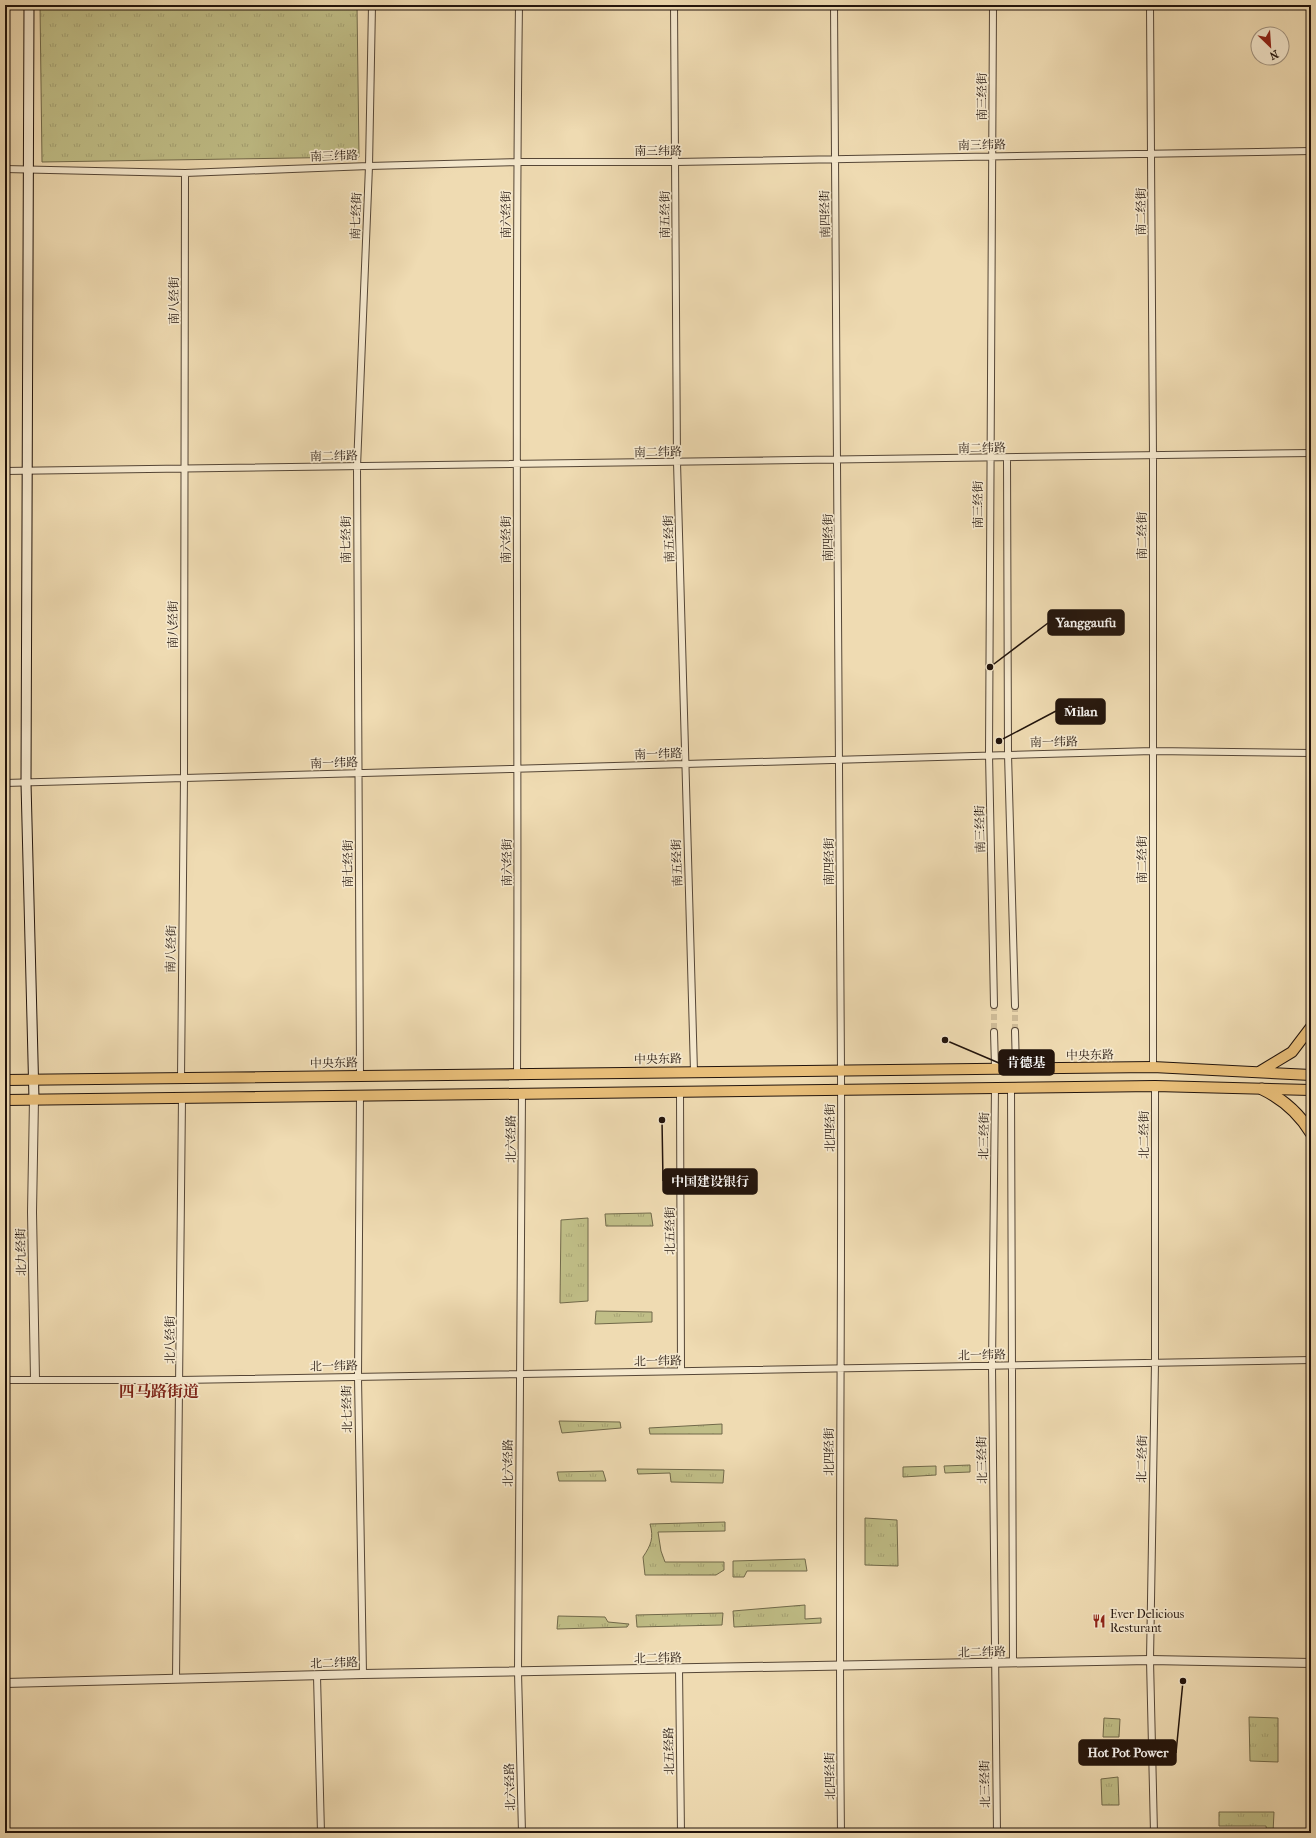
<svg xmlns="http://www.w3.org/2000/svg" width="1316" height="1838" viewBox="0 0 1316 1838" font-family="'IM FELL French Canon','Noto Serif SC',serif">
<defs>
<pattern id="grass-tufts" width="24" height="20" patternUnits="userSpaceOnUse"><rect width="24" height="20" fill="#c0be87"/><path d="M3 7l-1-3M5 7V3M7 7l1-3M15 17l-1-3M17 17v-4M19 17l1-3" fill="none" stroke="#a5a273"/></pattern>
</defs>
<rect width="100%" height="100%" fill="#efdbb2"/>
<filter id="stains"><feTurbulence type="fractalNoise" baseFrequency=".005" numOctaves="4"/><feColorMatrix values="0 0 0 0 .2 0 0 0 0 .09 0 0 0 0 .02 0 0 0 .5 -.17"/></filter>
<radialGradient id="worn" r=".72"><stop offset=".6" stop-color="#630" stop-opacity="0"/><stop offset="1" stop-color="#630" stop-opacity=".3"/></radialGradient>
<path fill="url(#grass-tufts)" stroke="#71694a" d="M40 5H357L359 157 42 162Z
M651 1213 653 1226H606L605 1214Z
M588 1218V1301L560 1303 561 1220Z
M596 1311 652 1312V1322L595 1324Z
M559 1421 620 1422 621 1428 562 1433Z
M722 1424V1434H650L649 1428Z
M970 1465V1472L945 1473 944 1466Z
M936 1466V1475L903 1477V1467Z
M637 1469 724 1470 723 1483 671 1482 670 1473 638 1474Z
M603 1471 606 1481H559L557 1472Z
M865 1518 897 1520 898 1566 865 1565Z
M725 1522V1531L658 1532 661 1551 665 1562H724V1570L716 1575H645L643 1557C651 1545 654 1538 650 1524Z
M805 1559 807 1571H747L744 1577H733V1561Z
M805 1605V1619L821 1618V1623L734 1627 733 1611Z
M723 1613 722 1625 637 1627 636 1615Z
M558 1616 605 1617 608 1622 629 1624 627 1627 557 1629Z
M1249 1717 1278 1718V1762L1250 1761Z
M1104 1718 1120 1719 1119 1737H1103Z
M1118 1777 1119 1805H1102L1101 1779Z
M1219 1812H1274L1273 1833H1267L1266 1826H1219Z"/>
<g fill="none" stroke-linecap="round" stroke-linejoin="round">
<path stroke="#d0bd99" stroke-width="6" stroke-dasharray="6 3" stroke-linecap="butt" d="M994 1005V1032
M1015 1006V1031"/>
<g stroke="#554636" stroke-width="8">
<path id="minor" d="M674 5 677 462 694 1072
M834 5C836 360 841 715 841 1071 842 1325 838 1579 841 1833
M993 5 989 754 994 1005
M1150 5 1153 456V1067
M5 169 185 173 369 166 517 162H675L1311 151
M1007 458 1008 754 1015 1006
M5 471 1311 453
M5 783 1153 751 1311 753
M1015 1031 1016 1069
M994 1032 995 1067
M517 1074C519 718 514 361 519 5
M360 1076 357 467 369 166 372 5
M181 1078 184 778 185 173
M995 1087 992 1366 997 1833
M1011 1087 1013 1663
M680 1091 681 1371
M522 1093 518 1672 522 1833
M360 1095 358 1377 363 1674
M5 1380H180L1311 1360
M679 1669 681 1833
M317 1676 321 1833
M176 1679 182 1097
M1154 1833 1150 1660 1155 1363V1086"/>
</g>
<g stroke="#554636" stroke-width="10">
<path id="tertiary" d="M34 1099 32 1212 35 1379
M5 1683 363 1674 1150 1660 1311 1663"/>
</g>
<g stroke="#22140c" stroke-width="11">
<path id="secondary" d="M29 5 26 783 34 1099"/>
</g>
<g stroke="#22140c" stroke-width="12">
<path id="primary" d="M1259 1072 1292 1052 1311 1027
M5 1080 1153 1067 1311 1075
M5 1100 1155 1086 1311 1090"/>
</g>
<g stroke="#22140c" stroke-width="13">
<path id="trunk" d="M1262 1089C1283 1099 1299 1113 1311 1133"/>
</g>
<use href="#minor" stroke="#f5e8cd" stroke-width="6"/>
<use href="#tertiary" stroke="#f5e8cd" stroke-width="8"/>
<use href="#secondary" stroke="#f5e8cd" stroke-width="9"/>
<use href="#primary" stroke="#e8be79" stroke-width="10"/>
<use href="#trunk" stroke="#e8be79" stroke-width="11"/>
</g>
<defs>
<g id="restaurant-bare" transform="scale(1.08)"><path d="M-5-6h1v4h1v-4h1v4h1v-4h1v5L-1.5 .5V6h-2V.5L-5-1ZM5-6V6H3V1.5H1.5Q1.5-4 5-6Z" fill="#8f2418" stroke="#f5e8cd" stroke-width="2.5" paint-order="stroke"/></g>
</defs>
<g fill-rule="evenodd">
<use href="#restaurant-bare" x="1099" y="1621"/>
</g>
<g text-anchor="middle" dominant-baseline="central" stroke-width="3.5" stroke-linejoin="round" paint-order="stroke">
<g font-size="12" fill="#22140c" stroke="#f5e8cd">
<text transform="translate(982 97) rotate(-90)">南三经街</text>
<text transform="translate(982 145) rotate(-1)">南三纬路</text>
<text x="658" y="151">南三纬路</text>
<text transform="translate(334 156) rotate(-2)">南三纬路</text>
<text transform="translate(1141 212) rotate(-90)">南二经街</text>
<text transform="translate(825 214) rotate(-91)">南四经街</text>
<text transform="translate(506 215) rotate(-90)">南六经街</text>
<text transform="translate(665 215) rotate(-90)">南五经街</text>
<text transform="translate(356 216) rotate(-88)">南七经街</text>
<text transform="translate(174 301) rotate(-90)">南八经街</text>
<text transform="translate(982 448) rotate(-1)">南二纬路</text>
<text transform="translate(658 452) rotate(-1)">南二纬路</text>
<text transform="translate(334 456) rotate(-1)">南二纬路</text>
<text transform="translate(978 505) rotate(-90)">南三经街</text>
<text transform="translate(1142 536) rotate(-90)">南二经街</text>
<text transform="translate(828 538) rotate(-90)">南四经街</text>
<text transform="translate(669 539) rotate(-92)">南五经街</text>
<text transform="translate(346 540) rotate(-90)">南七经街</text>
<text transform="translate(506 540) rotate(-90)">南六经街</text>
<text transform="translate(173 625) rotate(-90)">南八经街</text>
<text transform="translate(1054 742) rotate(-1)">南一纬路</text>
<text transform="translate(658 754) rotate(-2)">南一纬路</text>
<text transform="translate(334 763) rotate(-2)">南一纬路</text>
<text transform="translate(980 829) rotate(-91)">南三经街</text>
<text transform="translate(1142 860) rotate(-90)">南二经街</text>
<text transform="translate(829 862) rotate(-90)">南四经街</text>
<text transform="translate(507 863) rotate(-90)">南六经街</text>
<text transform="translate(677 863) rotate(-92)">南五经街</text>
<text transform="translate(348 864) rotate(-90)">南七经街</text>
<text transform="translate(171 949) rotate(-89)">南八经街</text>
<text transform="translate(1090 1055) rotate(-1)">中央东路</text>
<text transform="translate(658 1059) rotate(-1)">中央东路</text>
<text transform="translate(334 1063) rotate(-1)">中央东路</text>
<text transform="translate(830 1128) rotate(-90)">北四经街</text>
<text transform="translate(1144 1135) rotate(-90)">北二经街</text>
<text transform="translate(984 1136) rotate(-89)">北三经街</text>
<text transform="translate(511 1139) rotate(-90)">北六经路</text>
<text transform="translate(670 1231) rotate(-90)">北五经街</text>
<text transform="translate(21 1252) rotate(-91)">北九经街</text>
<text transform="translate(170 1340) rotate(-90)">北八经街</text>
<text transform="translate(982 1355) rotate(-1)">北一纬路</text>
<text transform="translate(658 1361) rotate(-1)">北一纬路</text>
<text transform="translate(334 1366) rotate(-1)">北一纬路</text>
<text transform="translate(347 1409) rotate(-91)">北七经街</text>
<text transform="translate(829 1452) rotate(-90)">北四经街</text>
<text transform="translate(1142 1459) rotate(-89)">北二经街</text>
<text transform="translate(982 1460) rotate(-91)">北三经街</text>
<text transform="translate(508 1463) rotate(-90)">北六经路</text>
<text transform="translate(982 1652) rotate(-1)">北二纬路</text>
<text transform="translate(658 1658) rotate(-1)">北二纬路</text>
<text transform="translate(334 1663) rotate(-2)">北二纬路</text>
<text transform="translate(669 1751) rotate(-91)">北五经路</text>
<text transform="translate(830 1776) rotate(-91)">北四经街</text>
<text transform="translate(985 1784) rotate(-91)">北三经街</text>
<text transform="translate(510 1787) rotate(-92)">北六经路</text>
</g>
<g font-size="12" fill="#22140c" stroke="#f5e8cd" text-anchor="start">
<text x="1110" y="1614">Ever Delicious<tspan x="1110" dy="14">Resturant</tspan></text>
</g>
<g font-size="16" font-weight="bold" fill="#7a1f14" stroke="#f5e8cd">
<text x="159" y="1391">四马路街道</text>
</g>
</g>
<path fill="none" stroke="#22140c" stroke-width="1.5" d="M990 667L1048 623M999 741L1056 711M945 1040L999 1063M662 1120L663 1181M1183 1681L1176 1753"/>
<g fill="#22140c" stroke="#f5e8cd" stroke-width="1.5">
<circle cx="990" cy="667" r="4"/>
<circle cx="999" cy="741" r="4"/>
<circle cx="945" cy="1040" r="4"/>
<circle cx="662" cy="1120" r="4"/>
<circle cx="1183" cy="1681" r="4"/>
</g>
<g fill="#22140c" stroke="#22140c" stroke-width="1.5">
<rect x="1048" y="610" width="76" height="25" rx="4"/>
<rect x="1056" y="699" width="49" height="25" rx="4"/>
<rect x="999" y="1050" width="55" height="25" rx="4"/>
<rect x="663" y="1169" width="94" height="25" rx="4"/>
<rect x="1079" y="1740" width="97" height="25" rx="4"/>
</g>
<g font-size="13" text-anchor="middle" font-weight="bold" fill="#fff">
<text x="1086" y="627">Yanggaufu</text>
<text x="1081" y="716">M̈ilan</text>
<text x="1026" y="1067">肯德基</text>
<text x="710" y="1186">中国建设银行</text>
<text x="1128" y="1757">Hot Pot Power</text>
</g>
<rect width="1316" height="1838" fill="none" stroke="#efdbb2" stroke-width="20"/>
<rect x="6" y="6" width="1304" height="1826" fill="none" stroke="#22140c" stroke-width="2"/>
<rect x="10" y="10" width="1296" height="1818" fill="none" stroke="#22140c"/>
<g transform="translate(1270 46) rotate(155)"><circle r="19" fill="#f5e8cd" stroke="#a19380"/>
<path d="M0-3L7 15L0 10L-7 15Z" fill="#8f2418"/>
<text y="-6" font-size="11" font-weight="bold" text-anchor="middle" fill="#22140c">N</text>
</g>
<rect width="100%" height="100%" filter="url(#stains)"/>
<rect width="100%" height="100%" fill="url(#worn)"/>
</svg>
